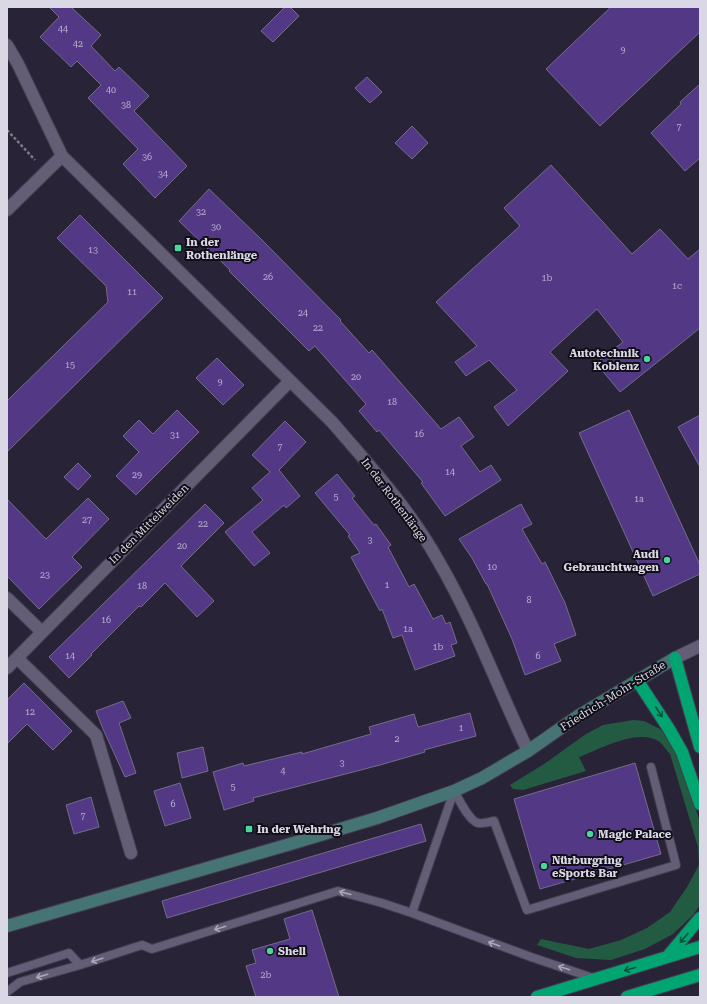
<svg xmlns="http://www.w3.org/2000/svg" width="707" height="1004" viewBox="0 0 707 1004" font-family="'Roboto Serif',serif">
<rect width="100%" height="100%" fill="#292338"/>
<path fill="#235a42" d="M633 720 644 721 660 729 666 734 678 755 700 822V905L693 915 673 934 645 949 611 960 576 958 537 945 541 939 589 949 621 940 647 928 670 912 687 887 699 865 698 847 670 754C667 751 663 745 660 742 639 727 600 749 579 757L586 771 523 790 513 789 510 785 544 764 586 734 603 725Z"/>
<path fill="#533886" stroke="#736d86" d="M49 7H71L101 35 91 46 115 71 119 67 149 96 134 111 187 166 155 198 123 164 138 149 88 98 101 85 77 61 71 67 40 37 59 17Z
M285 7H290L299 16 273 42 261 31Z
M611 7H700V32L600 126 546 69Z
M367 77 382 92 370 103 355 88Z
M700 84V158L685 171 651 133 681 104 680 102Z
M412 126 428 143 412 159 395 143Z
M551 165 632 254 660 229 688 259 700 249V328L620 392 596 363 623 342 597 309 550 352 568 371 508 426 494 407 517 390 489 360 466 376 455 362 477 346 436 302 520 226 504 208Z
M209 189 261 239 341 320 340 321 369 353 372 350 441 429 459 417 474 437 461 446 480 472 491 465 501 480 445 516 421 483 423 482 379 430 377 432 359 411 366 404 315 346 309 351 229 271 230 270 179 221Z
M80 215 163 298 7 452V401L108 302 106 286 57 238Z
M217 358 244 385 223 405 196 378Z
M177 410 199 432 136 495 116 476 139 452 123 436 139 420 153 434Z
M629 410 700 565V574L653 596 579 433Z
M700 415V467L678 427Z
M285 421 306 442 279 470 300 496 286 508 284 505 252 532 270 553 254 566 225 532 263 500 252 488 270 472 252 455Z
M78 463 91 476 78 490 64 477Z
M337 474 355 496 352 498 374 525 376 524 391 545 388 547 409 587 414 584 433 619 442 615 446 624 450 622 457 643 451 645 455 656 415 670 402 635 393 638 382 609 380 611 351 557 360 553 348 536 350 535 315 493Z
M88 498 109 519 72 557 82 567 39 609 7 576V499L46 539Z
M205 504 224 523 181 566 214 601 197 617 165 583 141 607 139 606 91 654 92 655 69 678 49 657Z
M521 504 532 524 522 529 542 564 545 562 565 603 576 635 554 644 561 661 525 675 512 639 487 584H486L472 558 459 539Z
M24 683 72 731 53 750 27 724 7 744V700Z
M123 701 131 718 119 723 136 773 125 777 103 729 96 711Z
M470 713 476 736 424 750 425 752 380 765 253 798 254 801 224 810 213 772 243 763 244 766 302 752V754L371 734 369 727 414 714 418 727Z
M203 747 208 771 182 778 177 753Z
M635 763 661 854 540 889 514 799Z
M180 783 191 818 165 826 154 791Z
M91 797 99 827 74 834 66 805Z
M421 824 426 841 167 918 162 901Z
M312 910 339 997H256L246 966 256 963 252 950 290 939 284 919Z"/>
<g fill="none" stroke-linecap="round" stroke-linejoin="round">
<g stroke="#423d4f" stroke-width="10">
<path id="lane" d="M454 791C459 799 469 821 478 823 482 824 489 822 494 821L527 910 676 865 651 767
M412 913 454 791
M7 973 69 953 80 965 142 945 152 949 338 891 382 903 412 913 531 957 596 979
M7 992 20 982 80 965"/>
</g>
<g stroke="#423d4f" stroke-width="14">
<path id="street" d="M7 45 18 64 62 156 332 422C370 466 411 511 439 562 474 622 498 688 528 751
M7 210 62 156
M7 598 42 632
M17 658 96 735 131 853
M675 658 700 646
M7 668 290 381"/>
</g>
<g stroke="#423d4f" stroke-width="14">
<path id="secondary" d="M7 926 287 845 377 818 454 791 482 778 528 751 578 716 675 658"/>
</g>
<g stroke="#423d4f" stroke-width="14">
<path id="highway" d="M675 658 700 747
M637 680 669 729 682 752 700 804
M668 956 700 918
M537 997 700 947
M627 997 700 975"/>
</g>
<path stroke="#7d788a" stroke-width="2.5" stroke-dasharray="3 2" stroke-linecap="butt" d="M7 130 35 160"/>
<use href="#lane" stroke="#635d76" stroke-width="8"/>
<use href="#street" stroke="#635d76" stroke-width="12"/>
<use href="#secondary" stroke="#467374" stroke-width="12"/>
<use href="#highway" stroke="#01a571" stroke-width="12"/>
</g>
<defs><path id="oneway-shaft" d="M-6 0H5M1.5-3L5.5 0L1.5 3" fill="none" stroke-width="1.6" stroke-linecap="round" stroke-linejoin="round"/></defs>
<g stroke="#0a5240">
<use href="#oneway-shaft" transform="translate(659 712) rotate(57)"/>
<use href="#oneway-shaft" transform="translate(684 938) rotate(130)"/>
<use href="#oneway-shaft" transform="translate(630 969) rotate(163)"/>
</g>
<g stroke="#aba7b9">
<use href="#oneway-shaft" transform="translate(345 893) rotate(-165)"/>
<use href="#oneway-shaft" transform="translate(220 928) rotate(163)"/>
<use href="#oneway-shaft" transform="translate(494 944) rotate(-160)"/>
<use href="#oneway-shaft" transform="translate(97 960) rotate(162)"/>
<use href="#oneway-shaft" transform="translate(564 968) rotate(-162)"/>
<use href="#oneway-shaft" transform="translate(42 976) rotate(164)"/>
</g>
<g fill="#4bd49b" stroke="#110e18" stroke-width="1.5">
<rect x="174" y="244" width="8" height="8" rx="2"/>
<circle cx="647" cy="359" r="4"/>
<circle cx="667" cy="560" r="4"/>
<rect x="245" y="825" width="8" height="8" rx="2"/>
<circle cx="590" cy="834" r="4"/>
<circle cx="544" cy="866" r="4"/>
<circle cx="270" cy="951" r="4"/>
</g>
<g text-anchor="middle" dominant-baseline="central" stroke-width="4" stroke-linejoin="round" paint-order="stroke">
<g font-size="9" fill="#b9b0ce">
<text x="63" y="29">44</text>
<text x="78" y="44">42</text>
<text x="623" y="50">9</text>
<text x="111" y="90">40</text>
<text x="126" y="105">38</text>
<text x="679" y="127">7</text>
<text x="147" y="157">36</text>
<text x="163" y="174">34</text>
<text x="201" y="212">32</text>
<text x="216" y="227">30</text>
<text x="93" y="250">13</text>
<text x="268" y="277">26</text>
<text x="547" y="278">1b</text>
<text x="677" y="286">1c</text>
<text x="132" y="292">11</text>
<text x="303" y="313">24</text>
<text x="318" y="328">22</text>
<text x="70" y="365">15</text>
<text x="356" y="377">20</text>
<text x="220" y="382">9</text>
<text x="392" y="402">18</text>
<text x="419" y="434">16</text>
<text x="175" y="435">31</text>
<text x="280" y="447">7</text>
<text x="450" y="472">14</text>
<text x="137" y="475">29</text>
<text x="336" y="497">5</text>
<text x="639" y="499">1a</text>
<text x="87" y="520">27</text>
<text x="203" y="524">22</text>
<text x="370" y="540">3</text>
<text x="182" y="546">20</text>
<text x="492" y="567">10</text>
<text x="45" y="575">23</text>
<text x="387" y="585">1</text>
<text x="142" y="586">18</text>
<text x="529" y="600">8</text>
<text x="106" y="620">16</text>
<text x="408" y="629">1a</text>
<text x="438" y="647">1b</text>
<text x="70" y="656">14</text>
<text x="538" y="656">6</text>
<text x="30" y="712">12</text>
<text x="461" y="728">1</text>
<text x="397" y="739">2</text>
<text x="342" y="763">3</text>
<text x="283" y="771">4</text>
<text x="233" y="787">5</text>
<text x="173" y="804">6</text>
<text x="83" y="816">7</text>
<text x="266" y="975">2b</text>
</g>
<g font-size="11" font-weight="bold" fill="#dbd8e6" stroke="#110e18" text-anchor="start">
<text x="186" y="242">In der<tspan x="186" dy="13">Rothenlänge</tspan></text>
<text x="639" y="353" text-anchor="end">Autotechnik<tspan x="639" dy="13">Koblenz</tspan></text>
<text x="659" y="554" text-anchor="end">Audi<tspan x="659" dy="13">Gebrauchtwagen</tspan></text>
<text x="257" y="829">In der Wehring</text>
<text x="598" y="834">Magic Palace</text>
<text x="552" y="860">Nürburgring<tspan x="552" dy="13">eSports Bar</tspan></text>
<text x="278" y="951">Shell</text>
</g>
<g font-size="11" fill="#dbd8e6" stroke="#110e18">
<text transform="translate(394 500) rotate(53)">In der Rothenlänge</text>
<text transform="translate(149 524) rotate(-45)">In den Mittelweiden</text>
<text transform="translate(613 696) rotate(-32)">Friedrich-Mohr-Straße</text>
</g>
</g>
<rect width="707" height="1004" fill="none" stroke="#dbd8e6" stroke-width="16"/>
</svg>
